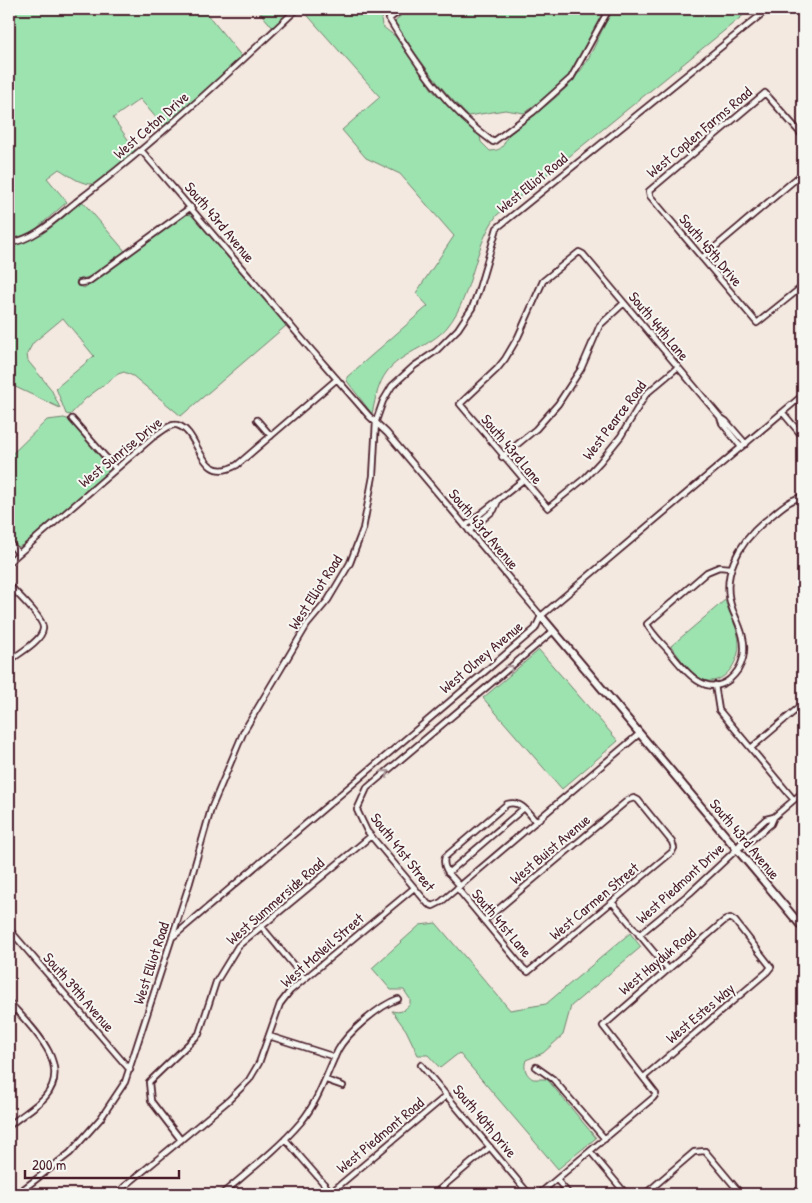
<svg xmlns="http://www.w3.org/2000/svg" width="812" height="1203" viewBox="0 0 812 1203" font-family="'Patrick Hand',sans-serif">
<rect width="100%" height="100%" fill="#f3e9e0"/>
<filter id="ink" filterUnits="userSpaceOnUse"><feTurbulence type="fractalNoise" baseFrequency=".02" numOctaves="2"/><feDisplacementMap in="SourceGraphic" scale="10" xChannelSelector="R" yChannelSelector="G"/><feConvolveMatrix kernelMatrix="1 2 1 2 8 2 1 2 1" color-interpolation-filters="sRGB"/></filter>
<g filter="url(#ink)">
<path fill="#9de3b0" stroke="#74816e" d="M16 9H203L243 58 164 127 140 99 113 118 136 151 95 184C80 185 71 176 59 169L47 178 67 202 29 235 9 242V20Z
M257 9H294L274 29Z
M302 9H389L381 19 382 26 396 37 433 91 480 136 481 142 490 151C508 150 501 141 511 133 535 113 563 96 581 70 594 52 601 28 614 9H751L497 215C472 249 474 293 448 326 441 335 431 341 421 347 385 366 380 375 372 414L347 381V377L428 306 416 293 454 236 400 174 366 158 342 130 380 97Z
M406 9H606C597 27 588 50 576 67 561 85 543 99 524 113L505 110 468 116C437 85 418 59 395 22Z
M82 201 125 251 93 276 77 280 76 284 84 288 184 214 193 215 287 325 181 416 133 376 124 372 118 374 85 399 70 415 66 414 56 388 94 356 63 318 33 343 27 354 28 361 51 389 60 408 9 384V246L32 238Z
M64 418 70 420 113 469 23 545 18 547 9 539V457L47 420Z
M725 600C729 614 739 629 739 644 739 668 716 694 693 674 685 666 678 655 671 646Z
M539 650 618 741 562 789 483 698Z
M436 923 510 1010 546 1004 630 933 641 947 571 1006 563 1035 543 1053 526 1060C523 1068 526 1075 533 1079H547L596 1138 558 1169 459 1053 440 1068 428 1055H418L406 1030 392 1011C401 1013 404 1011 410 1004V999L404 990H391L372 968 420 925Z"/>
<g fill="none" stroke-linecap="round" stroke-linejoin="round">
<g stroke="#4a1f2b" stroke-width="8">
<path id="street" d="M402 9 389 19C417 65 448 110 493 142L533 112 571 78 609 9
M803 136 765 93 649 191 650 196 757 323 803 286
M141 150 308 346 369 416 387 433 541 616
M9 243C35 240 56 218 76 202 154 143 226 76 297 9
M702 258 803 173
M80 283 88 282 191 207
M678 367 646 394 621 436 600 462 585 478 548 508 460 404 497 369 505 359 518 337 543 281 579 252 583 254 720 417 726 421 746 444
M783 413 803 437
M720 417 722 423 741 447
M72 419 116 469
M257 420 271 436
M502 457 536 429 558 404 581 369 600 325 624 303
M465 526 522 481
M469 531 494 510 498 501
M9 542 18 553
M9 562 153 437C159 434 170 423 177 425 201 431 198 486 237 465L337 379
M731 568 719 567 707 572 647 624C652 634 661 642 668 650 682 667 704 699 729 680 736 674 741 667 743 658 747 641 740 627 733 611 719 576 739 543 765 521 777 512 788 499 803 497
M9 585C16 593 45 619 43 629 42 641 18 654 9 661
M552 632 367 788 357 810 367 831 428 904 433 906 441 902 639 734
M715 685 719 710 794 800
M751 748 803 704
M737 848 745 838 766 819 774 817 803 792
M448 873 524 808
M460 886C453 877 441 869 445 857L507 804C521 800 528 812 536 822
M457 888 523 968 528 972 672 852 674 848 672 842 638 800 634 798 628 800 484 921
M612 902 668 969
M261 926 304 978
M9 929 130 1070
M639 935 690 893 737 849 749 842 771 824 774 817
M174 936 535 629 541 616 803 395
M9 1002C29 1025 74 1064 45 1097 35 1108 20 1116 9 1126
M9 1015 15 1010
M269 1036 335 1057
M421 1065 529 1194
M536 1067 553 1079 605 1139
M326 1080 343 1086
M285 1139 331 1192
M181 1140 151 1101 149 1082 199 1034 216 982 238 946 371 836
M590 1151 626 1194
M557 1180 569 1194
M17 1194 70 1153 101 1118 125 1082 190 882 211 809 244 731 307 625 328 600 350 563 363 529 373 476 376 421 383 401 392 386 414 366 436 351 458 329 472 308 478 292 497 228 768 9
M121 1194 120 1192 124 1187 229 1100 249 1080 259 1063 280 1004 290 991 414 888
M222 1194C249 1171 278 1149 301 1122 319 1100 326 1075 338 1050 347 1033 380 1005 398 999
M329 1194 447 1095
M434 1194 490 1147
M539 1194 653 1098 656 1094 603 1026 724 921 730 918 735 921 771 967 767 972 644 1077
M645 1194 694 1152 705 1151 741 1194"/>
</g>
<g stroke="#4a1f2b" stroke-width="10">
<path id="secondary" d="M541 616 803 928"/>
</g>
<use href="#street" stroke="#f6f6f2" stroke-width="4.5"/>
<use href="#secondary" stroke="#f6f6f2" stroke-width="6"/>
</g>
<defs><path id="oneway-chevron" d="M-2-3.5L2.5 0L-2 3.5" fill="none" stroke-width="1.6" stroke-linecap="round" stroke-linejoin="round" transform="scale(1.25)"/></defs>
<g stroke="#a99598">
<use href="#oneway-chevron" transform="translate(510 668) rotate(-40)"/>
<use href="#oneway-chevron" transform="translate(386 773) rotate(-40)"/>
</g>
</g>
<g text-anchor="middle" dominant-baseline="central" stroke-width="4" stroke-linejoin="round" paint-order="stroke">
<g font-size="15" fill="#4a1f2b" stroke="#f6f6f2">
<text transform="translate(151 125) rotate(-41)">West Ceton Drive</text>
<text transform="translate(699 132) rotate(-40)">West Coplen Farms Road</text>
<text transform="translate(532 183) rotate(-39)">West Elliot Road</text>
<text transform="translate(220 222) rotate(50)">South 43rd Avenue</text>
<text transform="translate(711 250) rotate(50)">South 45th Drive</text>
<text transform="translate(659 326) rotate(50)">South 44th Lane</text>
<text transform="translate(614 420) rotate(-53)">West Pearce Road</text>
<text transform="translate(512 449) rotate(50)">South 43rd Lane</text>
<text transform="translate(120 452) rotate(-39)">West Sunrise Drive</text>
<text transform="translate(484 529) rotate(50)">South 43rd Avenue</text>
<text transform="translate(315 592) rotate(-57)">West Elliot Road</text>
<text transform="translate(481 657) rotate(-40)">West Olney Avenue</text>
<text transform="translate(745 839) rotate(50)">South 43rd Avenue</text>
<text transform="translate(550 849) rotate(-40)">West Buist Avenue</text>
<text transform="translate(403 852) rotate(52)">South 41st Street</text>
<text transform="translate(680 883) rotate(-42)">West Piedmont Drive</text>
<text transform="translate(275 901) rotate(-41)">West Summerside Road</text>
<text transform="translate(594 901) rotate(-40)">West Carmen Street</text>
<text transform="translate(502 923) rotate(50)">South 41st Lane</text>
<text transform="translate(322 950) rotate(-41)">West McNeil Street</text>
<text transform="translate(657 961) rotate(-40)">West Hayduk Road</text>
<text transform="translate(151 963) rotate(-72)">West Elliot Road</text>
<text transform="translate(79 992) rotate(49)">South 39th Avenue</text>
<text transform="translate(700 1013) rotate(-40)">West Estes Way</text>
<text transform="translate(485 1121) rotate(50)">South 40th Drive</text>
<text transform="translate(380 1135) rotate(-40)">West Piedmont Road</text>
</g>
</g>
<rect width="812" height="1203" fill="none" stroke="#f6f6f2" stroke-width="30"/>
<rect x="15" y="15" width="782" height="1173" fill="none" stroke="#4a1f2b" stroke-width="2" filter="url(#ink)"/>
<path d="M25 1170v8h154v-8" fill="none" stroke="#4a1f2b" stroke-width="2.5"/>
<text x="32" y="1170" font-size="15" fill="#4a1f2b" stroke="#f6f6f2" stroke-width="4" paint-order="stroke">200 m</text>
</svg>
